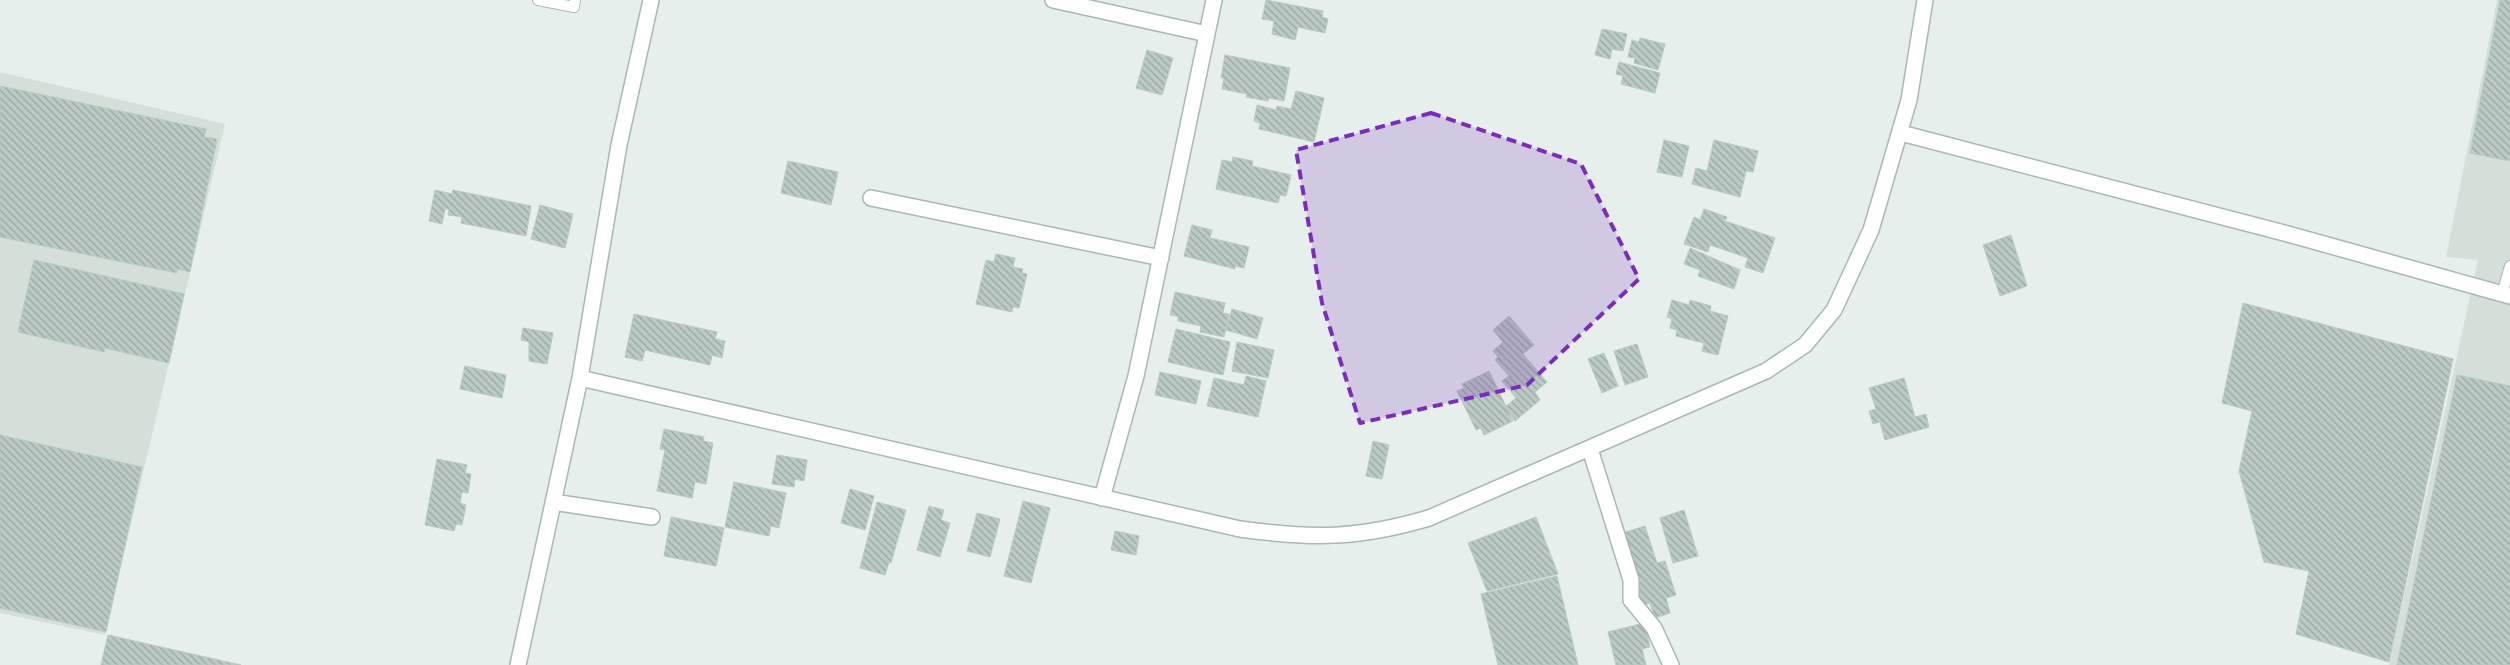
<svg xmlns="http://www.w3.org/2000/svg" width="2510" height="665" viewBox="0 0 2510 665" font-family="Overpass,sans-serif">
<defs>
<pattern id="building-back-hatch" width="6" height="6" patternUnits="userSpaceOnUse" patternTransform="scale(1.25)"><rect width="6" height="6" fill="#bbcac4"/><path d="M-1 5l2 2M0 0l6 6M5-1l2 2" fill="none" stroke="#98a6a0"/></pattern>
</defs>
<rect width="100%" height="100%" fill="#e6efeb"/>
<path fill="#d4dfda" d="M2497 0H2510V665H2389L2478 260 2446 257Z
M0 72 225 124 105 635 0 613Z"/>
<path fill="url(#building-back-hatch)" stroke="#b8c9c2" d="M1266 0 1323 11 1322 17 1328 19 1325 33 1298 27 1295 40 1272 34 1274 21 1262 19Z
M2500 0H2510V161L2470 153Z
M1602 29 1627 34 1623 51 1612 49 1610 59 1595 55Z
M1640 38 1665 44 1658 70 1634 63 1635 58 1628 57 1632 40 1639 42Z
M1147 50 1173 58 1162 95 1136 88Z
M1225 55 1290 68 1284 101 1269 98 1268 101 1246 97 1247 94 1222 89 1224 78H1221Z
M1619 62 1660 73 1655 93 1621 84 1623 76 1616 74Z
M0 86 206 129 204 137 217 139 190 272 177 269V273L0 237Z
M1296 91 1324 98 1314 142 1259 129 1260 123 1254 121 1257 105 1276 110 1277 106 1291 109Z
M1664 140 1689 146 1682 177 1657 172Z
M1714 140 1758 151 1753 172 1746 171 1740 197 1692 184 1696 168 1707 171Z
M1233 157 1253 161 1252 166 1291 175 1286 196 1280 195 1278 203 1216 189 1222 160 1232 162Z
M788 161 838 172 831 205 781 193Z
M435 190 452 194 453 190 531 206 526 236 461 223 462 217 448 215 449 209H445L442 224 429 221Z
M540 205 573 214 565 248 531 239Z
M1704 209 1727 217 1725 221 1775 238 1763 273 1745 267 1748 258 1710 245 1708 252 1684 244 1694 217 1700 220Z
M1192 225 1212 230 1210 238 1249 247 1244 268 1235 266V269L1184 256Z
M2011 235 2027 286 2000 296 1983 245Z
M1690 248 1740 270 1734 289 1698 276 1700 270 1684 264Z
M996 254 1015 258 1013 267 1023 269 1022 273 1027 274 1019 308 1013 307 1012 312 976 304 986 260 994 262Z
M34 260 184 294 169 363 105 348 104 352 18 332Z
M1175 292 1225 303 1223 313 1229 314 1224 337 1200 332 1201 326 1178 321V316L1170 315Z
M1672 300 1689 305 1690 300 1711 306 1710 311 1728 316 1718 355 1702 351 1704 343 1676 336 1677 330 1670 328 1672 319 1667 317Z
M2243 303 2453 359 2389 662 2296 634 2309 571 2264 562 2239 471 2252 411 2222 403Z
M1232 309 1263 318 1257 339 1226 330Z
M634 314 717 332 715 339 725 341 722 358 712 355 710 365 645 350 642 361 625 357Z
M1509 316 1534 345 1523 354 1547 382 1535 392 1540 400 1515 421 1506 406 1516 398 1502 381 1509 376 1495 360 1498 357 1493 351 1503 342 1493 330Z
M523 328 553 333 547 364 529 361V342L521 340Z
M1176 329 1230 342 1223 375 1168 362Z
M1237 342 1274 350 1268 378 1232 371Z
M1637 344 1648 377 1625 385 1614 351Z
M1604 353 1618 386 1602 393 1588 359Z
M465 366 506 375 502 398 460 389Z
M1489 371 1513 421 1484 435 1481 428 1476 430 1457 391 1464 388 1462 384Z
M1160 372 1201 381 1196 404 1155 395Z
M2457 375 2510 386V665H2397Z
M1246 376 1266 381 1258 417 1207 406 1214 378 1244 385Z
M1904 378 1915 417 1926 414 1929 427 1885 440 1880 422 1873 424 1869 411 1876 409 1869 388Z
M664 429 704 437 703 441 713 443 706 484 695 482 692 498 657 491 665 450 660 449Z
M0 435 142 467 106 632 0 608Z
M1373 441 1389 445 1382 479 1366 476Z
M777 455 807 460 804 481 795 479 794 487 772 484Z
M437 459 467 465 465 473 471 474 468 493 462 492 460 503 466 505 462 525 456 524 454 531 425 525Z
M734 482 786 493 779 528 771 526 769 536 725 527Z
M850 489 874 496 865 530 841 523Z
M1023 501 1050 508 1031 583 1004 576Z
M877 502 906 510 891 563 889 562 885 575 860 568Z
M929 506 944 510 941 520 950 523 940 557 917 550Z
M1684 510 1698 556 1673 563 1660 518Z
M977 513 1000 519 990 557 967 551Z
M671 517 724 528 716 566 664 556Z
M1536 517 1558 574 1487 591 1468 543Z
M1645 526 1657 563 1665 561 1676 595 1666 598 1670 613 1655 618 1650 603 1641 606 1623 533Z
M1115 531 1139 536 1136 555 1111 550Z
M1557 576 1578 665H1498L1481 594Z
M1644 623 1650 647 1642 649 1646 665H1616L1608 632Z
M108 635 241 665H101Z"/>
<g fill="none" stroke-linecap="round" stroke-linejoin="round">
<g stroke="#a8b8b2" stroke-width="12">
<path id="service" d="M538 0 574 7 575 0
M2502 294 2510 266"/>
</g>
<g stroke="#a8b8b2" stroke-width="18">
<path id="minor" d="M1053 0 1207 34 1136 376 1102 498
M1207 34 1214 0
M1901 133 2288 234 2510 296
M871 198 1161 258
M580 378 1240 529C1313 539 1358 539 1429 518L1766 371 1805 345 1834 310 1871 230 1909 100 1925 0
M1590 449 1631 580V600L1654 628 1671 665
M553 502 652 517
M518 665 580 378 619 145 651 0"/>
</g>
<use href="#service" stroke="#fff" stroke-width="10"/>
<use href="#minor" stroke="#fff" stroke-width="15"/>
</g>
<path fill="#7b2cbf" fill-opacity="0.2" stroke="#7b2cbf" stroke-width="4" stroke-dasharray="10 6" stroke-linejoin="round" d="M1431 113 1581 164 1639 279 1527 385 1360 423 1322 303 1296 150Z"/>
</svg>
